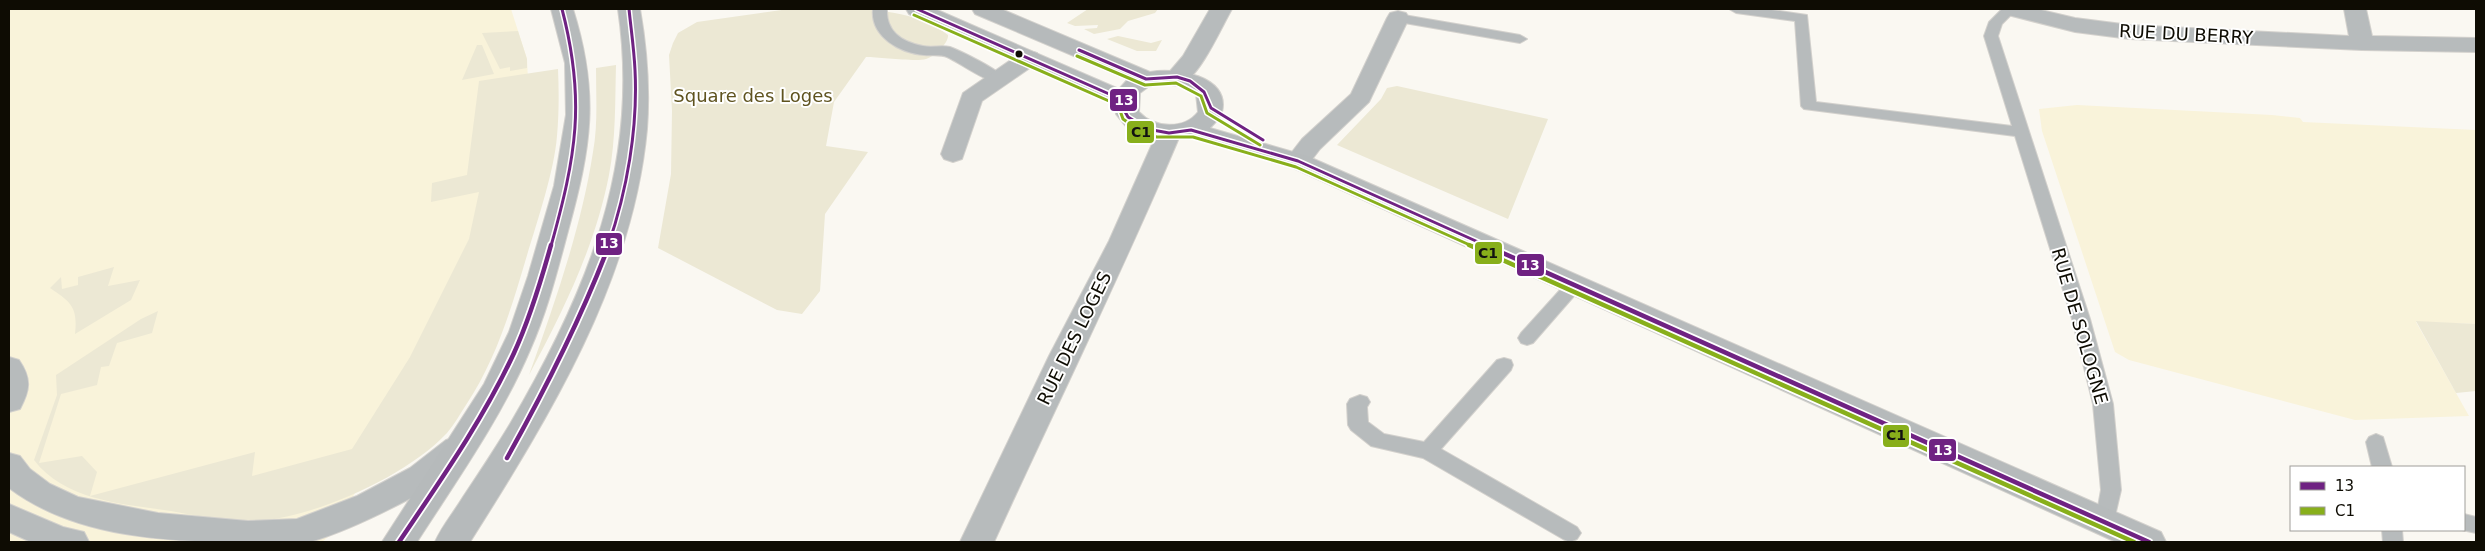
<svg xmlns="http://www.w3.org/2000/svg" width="2485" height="551" viewBox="0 0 2485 551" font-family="'DejaVu Sans',sans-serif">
<rect width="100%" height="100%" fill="#faf8f2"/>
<path fill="#f9f3da" d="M9 9H511L527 59 529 103 371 463 334 532 322 542H9Z
M2077 105 2272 115 2300 118 2303 122 2476 130V324L2416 322 2469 416 2355 420 2129 360 2115 352 2042 131 2039 109Z"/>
<path fill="#ece8d4" d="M789 9C839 9 907 3 948 35 949 43 934 57 926 59 916 62 879 57 866 57L834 102 826 146 868 152 825 214 820 291 802 314 777 310 658 248 671 174 672 111 669 55 673 43 678 33 697 22Z
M1088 9H1158L1155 13 1128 21 1120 29 1094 34 1084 29 1097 28 1098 25 1075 26 1067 23Z
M518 31 527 59V68L510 71V67L500 69 482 33Z
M1118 36 1151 43 1162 40 1156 51H1137L1107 39Z
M477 45H482L494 74 462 80Z
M616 65C615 101 616 139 609 175 595 247 563 311 529 375 555 302 581 229 593 152 598 125 596 96 596 68Z
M558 69C559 91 559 114 557 136 554 173 536 225 525 262 510 313 495 361 466 405 460 414 454 425 447 433 407 476 317 516 259 521 231 523 199 516 171 511 124 504 65 501 34 460L57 395 56 375 141 319 158 311 152 333 117 343 109 366 101 367 97 385 61 394 39 463 82 456 97 472 90 496 255 452 252 476 352 449 410 357 469 239 479 192 431 202 432 183 467 175 479 81Z
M1397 86 1548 119 1508 219 1337 145 1381 99 1387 88Z
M114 267 108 286 140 280 131 300 75 334C78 307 71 302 50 288L61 277 62 289 78 285V277Z
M2416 321 2476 324V391L2456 393Z"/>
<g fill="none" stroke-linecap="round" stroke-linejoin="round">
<g stroke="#d3d1cd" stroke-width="2">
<path id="service" d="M873 9H887C886 31 901 42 923 46 932 48 941 45 950 47 961 51 999 70 1004 78L1002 81C988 85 961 63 947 57 940 54 931 56 924 55 899 53 870 36 873 9Z
M1729 9H1765L1807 15 1816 102 2012 126 1984 36 1989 22 2002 9H2017L2002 24 1998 36 2090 319 2113 404 2121 490 2112 529 2105 532 2098 529 2095 523 2101 490 2093 404 2072 319 2015 136 1804 109 1801 106 1795 21 1736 13Z
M1398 14 1520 35 1527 39 1520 43 1393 21 1391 18 1393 15Z
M1575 278 1581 280 1584 284 1581 288 1533 343 1527 345 1521 343 1518 338 1521 333 1569 280Z
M1504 358 1511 360 1513 365 1511 370 1441 449 1577 527 1581 533 1577 539 1570 542 1563 539 1423 458 1371 446 1351 430 1348 425 1347 404 1350 399 1360 395 1367 397 1370 402 1367 407 1368 422 1384 434 1424 442 1497 360Z
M2376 434 2383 437 2392 467H2372L2366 442 2369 437Z
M2464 514 2476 517V533L2462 530H2464Z
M2382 530H2402L2403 542H2383Z"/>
</g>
<g stroke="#d3d1cd" stroke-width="2">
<path id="minor" d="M2001 9H2037L2075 18 2130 25 2349 36 2344 9H2366L2372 36 2476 38V52L2362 50 2130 39 2075 32 2004 14Z
M1398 11 1406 13 1409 18 1369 102 1320 149 1307 166 1298 169 1289 166 1285 161 1302 139 1351 94 1387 18 1390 13Z
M1029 51 1037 53 1040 58 1037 63 982 101 962 159 953 162 944 159 941 154 963 93 1021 53Z
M9 357 19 360C32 379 30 390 20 409L9 412Z
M457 437 468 440 473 449C461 471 432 486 411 498 379 515 344 532 310 542 293 546 270 542 253 542 170 542 77 539 9 488V453L20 456 30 469 50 484 78 497 158 513 248 521 297 519 357 496 410 468 446 440Z
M9 504 63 527 84 532 89 542H31L9 532Z"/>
</g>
<g stroke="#d3d1cd" stroke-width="2">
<path id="tertiary" d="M1210 9H1232C1222 26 1201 74 1184 82 1179 85 1174 83 1169 82L1165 77 1183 56Z
M1169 126 1178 128 1181 133C1123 271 1056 406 994 542H960L1049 356 1109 241 1157 133 1160 128Z"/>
</g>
<g stroke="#d3d1cd" stroke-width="2">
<path id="secondary" d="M551 9H573C600 95 591 147 568 231 557 272 547 312 530 350 501 418 457 480 417 542H382L484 384 509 332 528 276 554 186 566 115 565 63Z
M618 9H640C647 49 650 89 647 129 633 281 549 417 470 542H435C442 526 454 512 463 497 479 473 495 449 510 424 587 293 641 163 618 9Z
M906 9H935L1119 89 1128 79 975 14 972 9H1001L1150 72C1174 67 1231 75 1222 112 1221 117 1214 124 1210 128L1307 156 2161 532 2166 542H2116L1289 166 1188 137 1170 139 1144 136 1129 130 1116 114 1115 105 909 14ZM1162 84 1181 86 1196 94 1198 112C1184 130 1154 128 1139 112L1140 93 1148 87Z"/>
</g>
<use href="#service" fill="#b7bbbc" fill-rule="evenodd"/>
<use href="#minor" fill="#b7bbbc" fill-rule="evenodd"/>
<use href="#tertiary" fill="#b7bbbc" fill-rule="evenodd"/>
<use href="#secondary" fill="#b6babb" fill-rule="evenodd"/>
<g stroke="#fff" stroke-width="6">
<path id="bus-1-far1" d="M917 9 1125 101 1124 110 1128 117 1147 129 1169 133 1191 130 1298 161 1487 246
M1079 50 1146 79 1177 77 1190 81 1204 92 1211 108 1263 140
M551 246C576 156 586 101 562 9
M608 246C627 191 638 128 635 70 634 49 631 29 629 9"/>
</g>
<g stroke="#fff" stroke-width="8">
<path id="bus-1" d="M1485 245 2149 542
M507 458C546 388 581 319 609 245
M399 542C440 481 483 420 514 353 530 318 541 281 551 245"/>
</g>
<g stroke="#fff" stroke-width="6">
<path id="bus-2-far1" d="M914 15 1118 105 1123 119 1144 134 1157 137H1193L1296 167 1472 246
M1077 56 1145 85 1176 83 1201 96 1207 113 1260 145"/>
</g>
<g stroke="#fff" stroke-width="8">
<path id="bus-2" d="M1469 245 2134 542"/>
</g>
<use href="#bus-1-far1" stroke="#6f2282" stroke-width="3"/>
<use href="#bus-1" stroke="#6f2282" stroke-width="4.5"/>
<use href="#bus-2-far1" stroke="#88af1b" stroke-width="3"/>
<use href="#bus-2" stroke="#88af1b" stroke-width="4.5"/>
</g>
<circle fill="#0e0c03" stroke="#fff" stroke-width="2" cx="1019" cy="54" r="4.5"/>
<g text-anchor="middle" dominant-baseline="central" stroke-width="4" stroke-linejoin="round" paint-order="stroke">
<g font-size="18" fill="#0e0c03" stroke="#fff">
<text transform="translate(2186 34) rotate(3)">RUE DU BERRY</text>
<text transform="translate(2080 326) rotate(74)">RUE DE SOLOGNE</text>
<text transform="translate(1074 338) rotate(-64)">RUE DES LOGES</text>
</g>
<g font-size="18" fill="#5f531f" stroke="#fff">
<text x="753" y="95">Square des Loges</text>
</g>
</g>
<g stroke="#fff" stroke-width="2">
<rect x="1109" y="88" width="29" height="24" rx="5" fill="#6f2282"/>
<rect x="1126" y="120" width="29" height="24" rx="5" fill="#88af1b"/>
<rect x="595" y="232" width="28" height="24" rx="5" fill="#6f2282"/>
<rect x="1474" y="241" width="29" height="24" rx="5" fill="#88af1b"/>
<rect x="1516" y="253" width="29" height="24" rx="5" fill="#6f2282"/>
<rect x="1882" y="424" width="28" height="24" rx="5" fill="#88af1b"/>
<rect x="1928" y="438" width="29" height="24" rx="5" fill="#6f2282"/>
</g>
<g font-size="14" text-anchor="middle" font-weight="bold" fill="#fff">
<text x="1124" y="105">13</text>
<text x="609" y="248">13</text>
<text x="1530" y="270">13</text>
<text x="1943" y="455">13</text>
</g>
<g font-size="14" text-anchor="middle" font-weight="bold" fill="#111">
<text x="1141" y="137">C1</text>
<text x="1488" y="258">C1</text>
<text x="1896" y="440">C1</text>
</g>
<rect width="2485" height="551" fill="none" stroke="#0e0c03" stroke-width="20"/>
<rect x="2290" y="466" width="175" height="65" fill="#ffffff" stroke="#9f9e9a"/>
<rect x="2300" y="482" width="25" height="8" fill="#6f2282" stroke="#9f9e9a"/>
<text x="2335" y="491" font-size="15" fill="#0e0c03">13</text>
<rect x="2300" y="507" width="25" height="8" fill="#88af1b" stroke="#9f9e9a"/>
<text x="2335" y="516" font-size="15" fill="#0e0c03">C1</text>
</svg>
